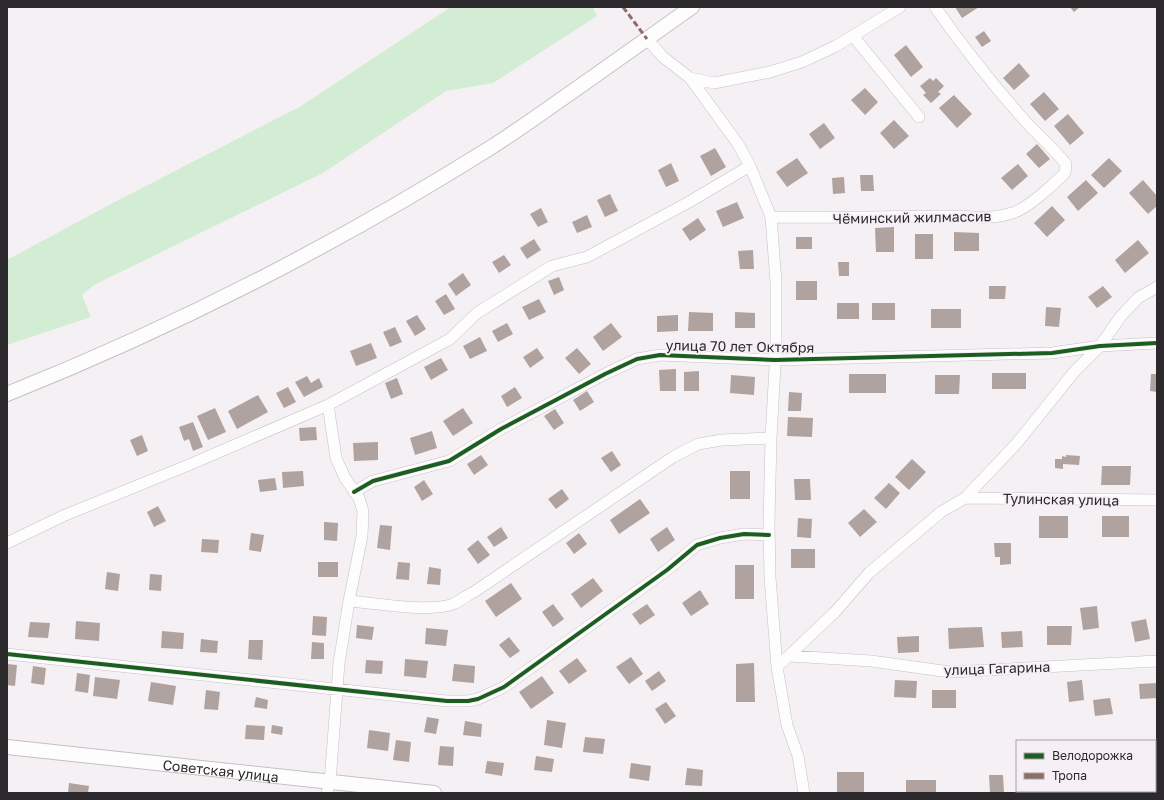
<svg xmlns="http://www.w3.org/2000/svg" width="1164" height="800" viewBox="0 0 1164 800" font-family="'Golos Text',sans-serif">
<rect width="100%" height="100%" fill="#f5f0f4"/>
<path fill="#d3edd4" d="M451 7H593L597 16 493 83 446 91 323 173 94 285 82 295 91 317 7 345V260L109 205 301 106Z"/>
<path fill="#b0a29f" d="M955 7H979L962 18Z
M1070 7H1080L1074 12Z
M984 31 991 41 982 47 975 37Z
M906 45 923 67 911 77 894 55Z
M1019 63 1030 76 1014 90 1003 78Z
M930 78 933 81 936 78 944 86 938 92 941 94 931 103 923 95 926 93 920 86Z
M865 88 878 102 865 115 851 100Z
M1044 92 1059 109 1045 121 1030 104Z
M954 95 972 114 957 128 939 108Z
M1068 114 1084 133 1070 145 1054 126Z
M894 120 909 136 894 149 880 133Z
M824 123 835 138 820 149 809 134Z
M1037 144 1050 159 1039 168 1026 154Z
M715 148 726 167 711 176 700 156Z
M797 158 808 173 787 187 776 172Z
M1109 158 1122 171 1104 188 1091 175Z
M671 163 679 181 666 187 658 170Z
M1018 164 1028 176 1012 190 1001 178Z
M860 175H873L874 191H861Z
M844 177 845 193 833 194 832 178Z
M1086 180 1098 193 1078 211 1067 197Z
M1143 180 1157 196V206L1148 214 1129 193Z
M610 194 618 211 605 217 597 200Z
M737 202 744 218 723 227 716 211Z
M1052 206 1065 220 1047 237 1034 223Z
M541 208 548 222 538 227 530 214Z
M587 215 592 227 577 233 572 222Z
M698 218 706 230 690 241 682 229Z
M894 227V252H876L875 228Z
M954 232 979 233V251H954Z
M915 234H933V259H915Z
M796 237H812V249H796Z
M534 239 541 250 527 259 520 248Z
M1138 240 1149 253 1125 273 1115 260Z
M753 250 754 269H740L738 251Z
M504 255 511 265 499 273 492 262Z
M838 262H849V276H839Z
M463 273 471 285 456 296 448 284Z
M559 277 564 290 554 295 548 281Z
M796 281H817V300H796Z
M989 286H1006L1005 299H989Z
M1103 286 1112 297 1097 308 1088 297Z
M446 294 455 309 444 315 435 301Z
M539 299 546 312 529 320 522 307Z
M837 303H859V319H837Z
M872 303H895V320H872Z
M1046 307 1061 308 1059 327 1045 326Z
M931 309H961V328H931Z
M689 312 713 313V331H688Z
M735 312 755 313V328H735Z
M417 315 426 329 415 336 406 321Z
M678 315V331L657 332V316Z
M507 323 513 334 498 342 492 331Z
M611 323 622 337 603 351 593 337Z
M395 327 402 342 390 347 383 332Z
M480 337 487 351 470 359 463 346Z
M371 343 377 358 356 366 350 351Z
M537 348 544 358 530 368 523 357Z
M577 348 591 364 579 374 565 358Z
M441 358 448 370 431 380 424 367Z
M676 369V391H660L659 370Z
M699 371V391H684V372Z
M992 373H1026V389H992Z
M849 374H886V393H849Z
M1151 374H1157V392L1150 391Z
M731 375 755 377 754 395 730 393Z
M935 375H960L959 394H935Z
M307 376 311 383 319 378 323 387 304 397 295 382Z
M397 378 403 394 391 399 385 383Z
M288 387 296 402 284 408 276 393Z
M515 387 522 398 507 407 501 396Z
M587 391 594 402 580 411 573 400Z
M789 392 802 393 801 411H788Z
M258 395 268 412 237 429 228 411Z
M215 408 226 432 208 440 197 416Z
M463 408 473 423 453 436 443 421Z
M555 409 564 423 554 430 544 416Z
M788 417 813 418 812 437 787 436Z
M193 422 203 447 193 451 189 439 184 441 179 427Z
M316 427 317 440 300 441 299 428Z
M432 431 437 448 415 455 410 438Z
M142 435 148 451 137 456 130 440Z
M378 442V460L354 461 353 443Z
M612 451 621 465 611 472 601 458Z
M481 455 488 465 474 475 467 464Z
M1066 455 1080 456 1079 465 1063 464V469L1055 468V459H1062V456L1066 457Z
M912 459 926 472 909 490 895 477Z
M1102 466H1131L1130 485H1101Z
M303 471 304 486 283 488 282 472Z
M730 471H750V499H730Z
M275 478 277 490 260 492 258 480Z
M794 479H810L811 500H795Z
M424 480 433 494 422 501 414 487Z
M889 483 900 493 886 509 874 498Z
M562 489 569 499 556 509 548 499Z
M640 499 650 513 619 534 610 520Z
M158 506 166 521 154 527 147 512Z
M864 509 877 522 860 537 848 523Z
M1039 516H1068V538H1039Z
M1102 516H1129V537H1102Z
M798 518 812 519 811 538 797 537Z
M324 522 338 523 337 541 324 540Z
M380 525 392 526 390 550 377 548Z
M501 527 508 538 494 547 487 537Z
M667 527 675 540 658 552 650 539Z
M251 533 264 535 261 552 249 550Z
M579 533 587 544 574 554 566 543Z
M202 539 219 540 218 553 201 552Z
M478 540 490 555 478 564 467 549Z
M994 543H1011V564L1000 565V557H995Z
M791 549H815V568H791Z
M318 562H338V577H318Z
M398 562 410 563 409 580 396 579Z
M735 565H754V599H735Z
M429 567 441 569 440 585 427 584Z
M107 572 120 574 118 591 105 589Z
M150 574 162 575 161 591 149 590Z
M593 578 603 591 581 608 571 594Z
M511 583 522 599 496 617 485 601Z
M700 590 709 604 691 616 682 603Z
M553 604 564 619 553 627 542 612Z
M647 604 655 615 640 625 632 614Z
M1097 606 1099 628 1083 630 1080 608Z
M313 616 327 617 326 636 312 635Z
M1146 619 1150 639 1135 642 1131 622Z
M76 621 100 623 99 641 75 639Z
M30 622 50 623 48 638 28 637Z
M357 625 374 627 372 640 356 638Z
M1047 626H1072L1071 645H1047Z
M982 627 984 647 949 649 948 628Z
M426 628 448 630 446 646 425 644Z
M162 631 184 633 183 649 161 648Z
M1022 631 1023 647 1002 648 1001 632Z
M919 636V652L898 653 897 637Z
M509 637 520 651 510 658 499 645Z
M201 639 218 641 217 653 200 652Z
M249 640H263L262 660 248 659Z
M312 642 324 643V659H311Z
M631 657 643 674 629 684 616 667Z
M577 658 587 671 569 684 559 671Z
M405 659 428 661 426 678 404 676Z
M366 660 383 661 382 674 365 673Z
M754 663 755 702H736V664Z
M7 664 17 665 15 686 7 685Z
M454 664 475 666 474 683 452 681Z
M33 666 46 668 44 685 31 683Z
M659 671 666 681 652 691 645 681Z
M77 673 90 675 88 693 75 691Z
M542 676 554 693 531 709 519 692Z
M95 677 120 680 117 699 93 696Z
M895 680 917 681 916 698 894 697Z
M1082 680 1084 700 1069 702 1067 682Z
M151 682 176 686 173 705 148 701Z
M1157 683V698L1140 699 1139 684Z
M206 690 220 692 218 710 204 709Z
M932 690H956V708H932Z
M256 697 268 700 267 709 254 707Z
M1110 698 1113 714 1095 716 1093 700Z
M666 702 676 716 665 724 655 709Z
M427 717 439 719 436 734 424 732Z
M547 720 566 723 562 748 544 745Z
M465 721 482 724 481 737 463 735Z
M246 725 265 726 264 740 245 739Z
M272 725 283 727 282 735 271 733Z
M369 730 390 733 388 751 367 748Z
M585 737 605 739 603 754 583 752Z
M396 740 411 742 409 762 393 760Z
M440 746 454 747 453 766 438 765Z
M536 756 554 759 552 772 534 770Z
M487 761 504 763 502 776 485 773Z
M631 763 651 766 649 781 629 778Z
M687 768 703 770 702 786 685 785Z
M837 772H864V792H837Z
M989 775H1003L1004 793H990Z
M906 780H936V793H906Z
M69 783 89 786 88 793H68Z"/>
<g fill="none" stroke-linecap="round" stroke-linejoin="round">
<g stroke="#c4c0c3" stroke-width="12">
<path id="minor" d="M853 36 919 117
M647 39 663 57 690 78 738 144 750 166 771 217 776 282V348L771 438 769 523 770 577 777 667 787 725 798 756 804 793
M690 78 714 83 770 72 802 62 836 46 900 7
M771 217C827 218 883 217 939 216 963 215 988 221 1012 213 1027 209 1053 185 1065 173L1066 164C1054 149 1039 136 1026 122 993 85 963 47 935 7
M354 492 373 481 449 461 501 429 605 374 637 359 660 355 775 360 1052 353 1100 346 1157 343
M965 498 1157 500
M7 543 63 516 191 464 328 405
M349 601C375 603 430 613 453 604 460 601 467 595 474 592L673 457 698 444 722 440 771 438
M7 654 447 701H468L478 699 504 687 667 570 697 545 720 538 744 534 769 535
M790 656 871 661 950 672 1157 661
M777 667 835 612 869 573 941 512 965 498 1017 443 1074 372 1100 346 1121 316 1138 298 1157 287
M327 793 330 782 339 663 349 601 362 536 363 511 359 498 345 478 336 458 328 405 450 339 477 313 552 266 587 257 689 202 750 166"/>
</g>
<g stroke="#c4c0c3" stroke-width="16">
<g id="major">
<path d="M7 394C175 327 337 244 490 148 517 131 543 112 569 94 610 65 651 36 692 7"/>
<path id="s1" d="M7 747 434 793"/>
</g>
</g>
<use href="#minor" stroke="#fefdfd" stroke-width="11"/>
<use href="#major" stroke="#fefdfd" stroke-width="14"/>
<path stroke="#8d6e63" stroke-width="3" stroke-dasharray="6 3" stroke-linecap="butt" d="M623 7 647 39"/>
<g stroke="#f6eff5" stroke-width="6">
<path id="cycleway" d="M354 492 373 481 449 461 501 429 605 374 637 359 660 355 775 360 1052 353 1100 346 1157 343
M7 654 447 701H468L478 699 504 687 667 570 697 545 720 538 744 534 769 535"/>
</g>
<use href="#cycleway" stroke="#1b5e20" stroke-width="4"/>
</g>
<g text-anchor="middle" dominant-baseline="central" stroke-width="4" stroke-linejoin="round" paint-order="stroke">
<g font-size="14" fill="#2b292b" stroke="#f6eff5">
<text transform="translate(912 217) rotate(-1)">Чёминский жилмассив</text>
<text transform="translate(740 346) rotate(1)">улица 70 лет Октября</text>
<text transform="translate(1061 499) rotate(1)">Тулинская улица</text>
<text transform="translate(997 668) rotate(-2)">улица Гагарина</text>
<text stroke="none"><textPath href="#s1" startOffset="215">Советская улица</textPath></text>
</g>
</g>
<rect width="1164" height="800" fill="none" stroke="#2b292b" stroke-width="16"/>
<rect x="1016" y="740" width="140" height="52" fill="#f6eff5" stroke="#a5a0a4"/>
<rect x="1024" y="753" width="20" height="6" fill="#1b5e20" stroke="#a5a0a4"/>
<text x="1052" y="760" font-size="12" fill="#2b292b">Велодорожка</text>
<rect x="1024" y="773" width="20" height="6" fill="#8d6e63" stroke="#a5a0a4"/>
<text x="1052" y="780" font-size="12" fill="#2b292b">Тропа</text>
</svg>
